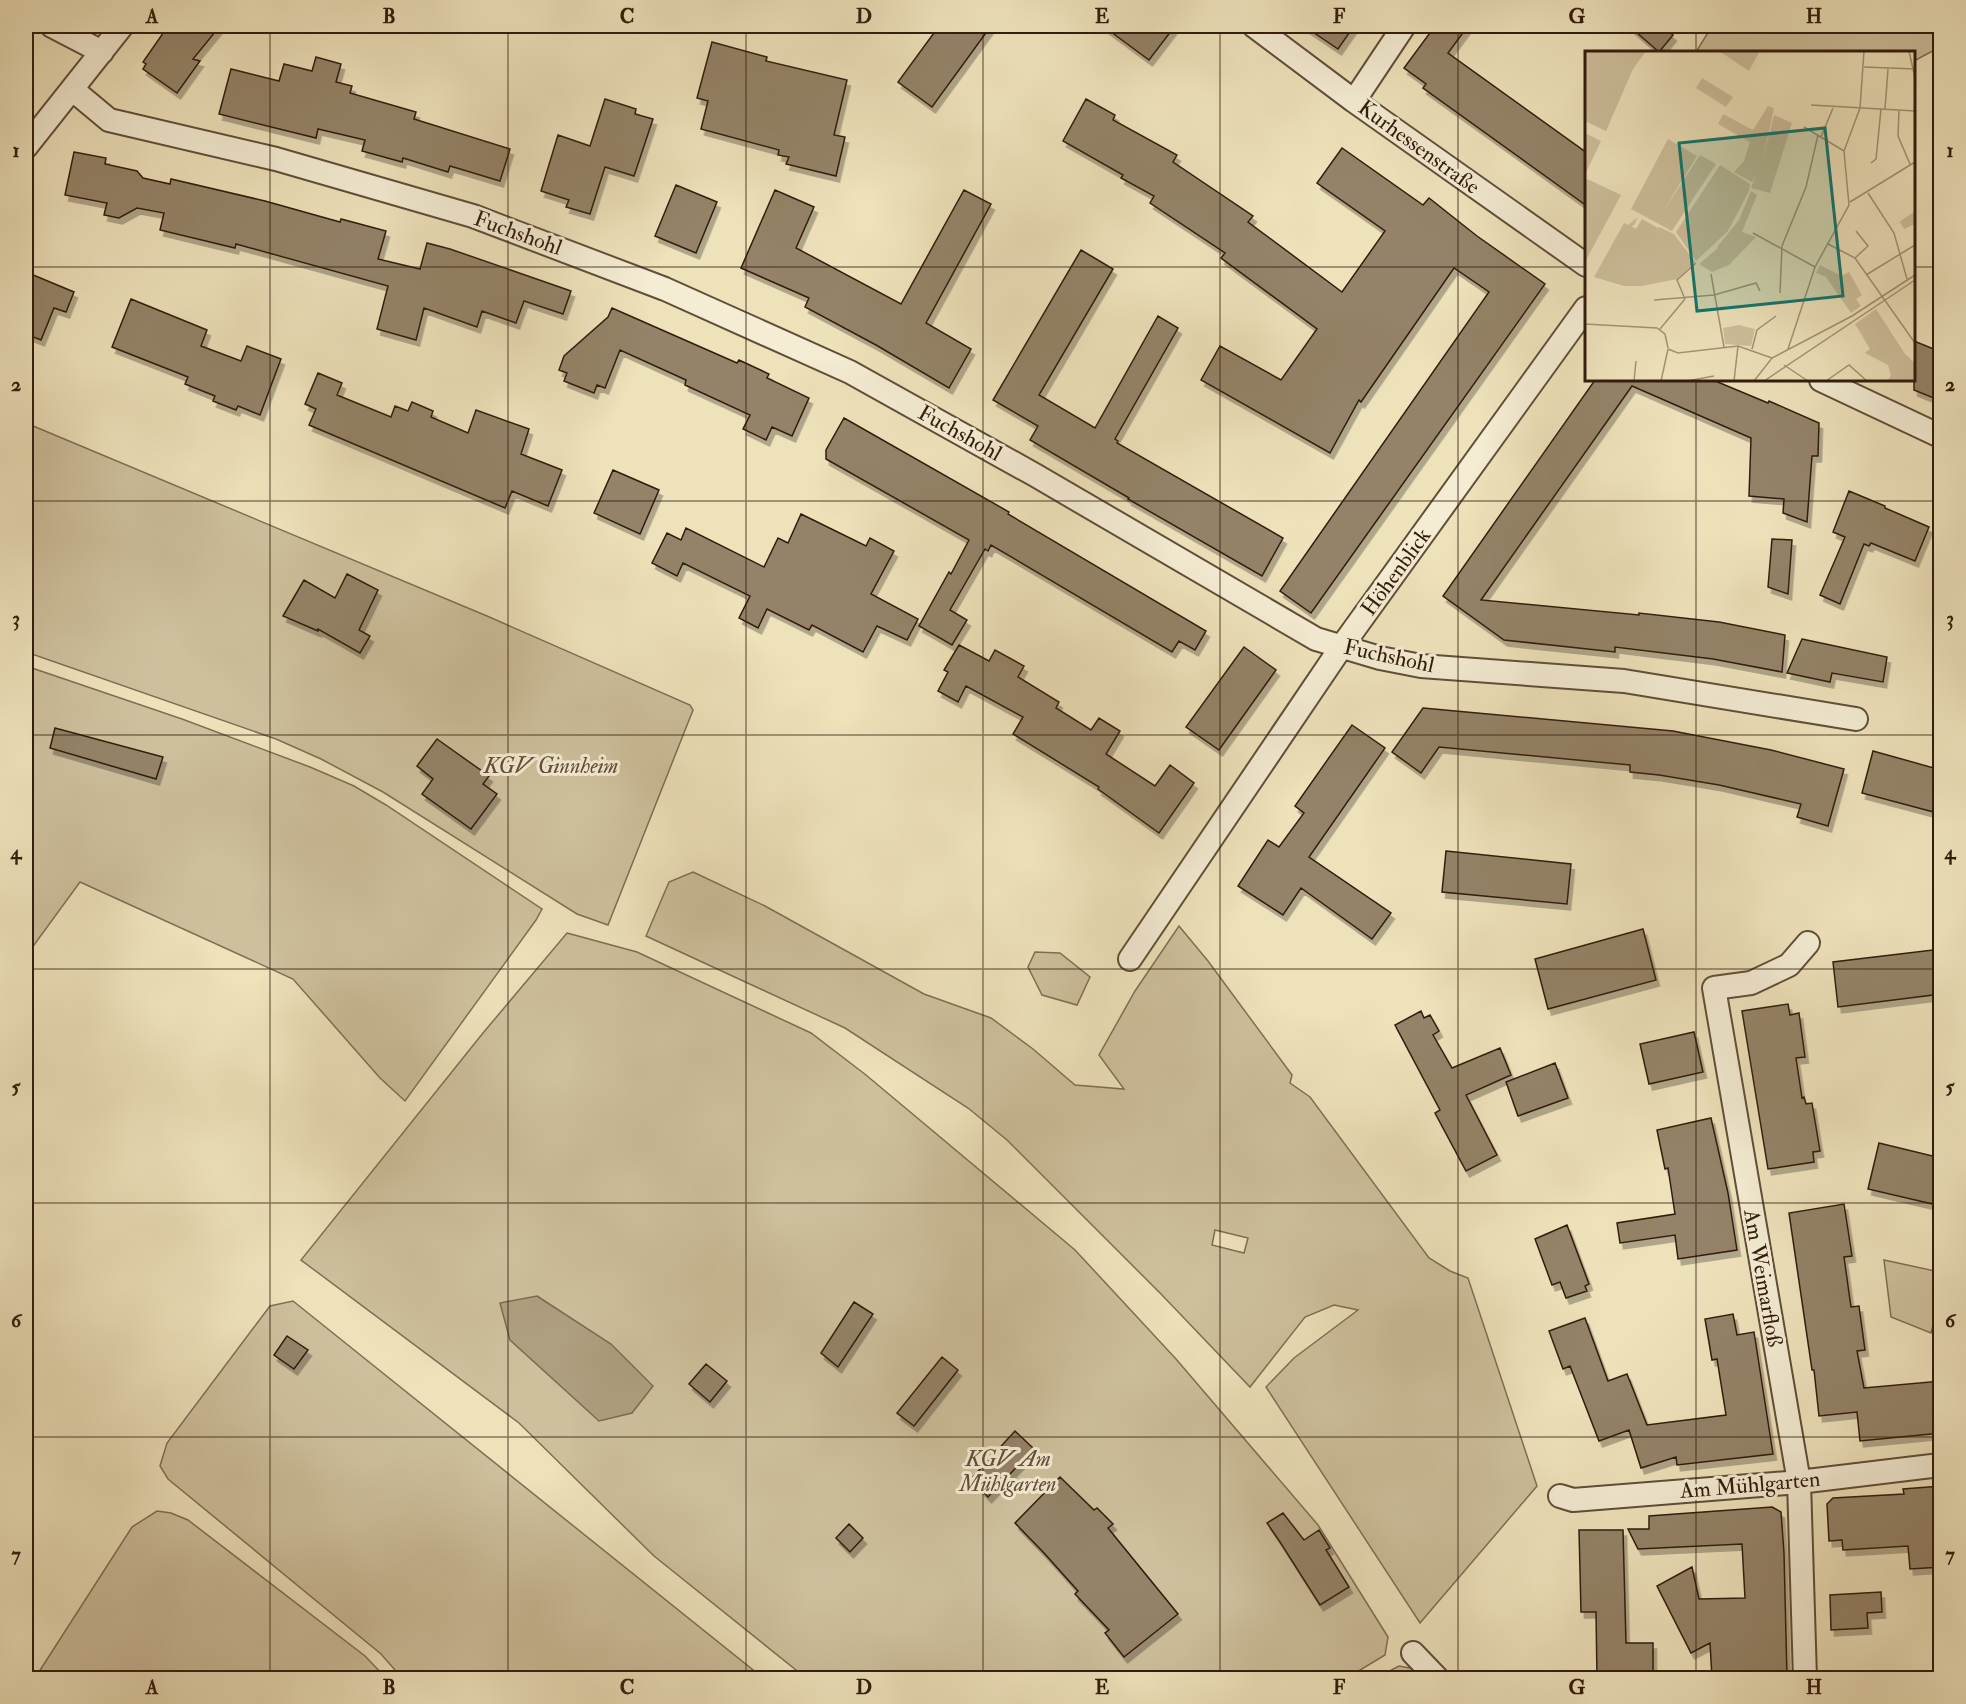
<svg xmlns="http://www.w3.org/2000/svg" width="1966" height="1704" viewBox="0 0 1966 1704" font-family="'IM FELL Double Pica',serif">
<defs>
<filter id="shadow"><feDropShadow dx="3.5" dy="6" stdDeviation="0" flood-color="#0004"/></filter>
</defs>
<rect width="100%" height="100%" fill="#eee2bb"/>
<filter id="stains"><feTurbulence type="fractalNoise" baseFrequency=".00333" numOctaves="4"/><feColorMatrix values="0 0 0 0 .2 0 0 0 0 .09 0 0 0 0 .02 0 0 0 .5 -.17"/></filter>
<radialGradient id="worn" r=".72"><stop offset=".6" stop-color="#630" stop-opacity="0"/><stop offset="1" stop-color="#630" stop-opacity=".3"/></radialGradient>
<path fill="#cec09d" stroke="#806e54" stroke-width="1.5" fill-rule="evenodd" d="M1712 26H1940V47L1914 61V52H1696Z
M26 423 487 616 690 705 693 710 608 925 577 914 383 792 321 759 276 739 26 652Z
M26 666 182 719 310 767 354 786 386 805 542 909 536 920 405 1101 380 1078 293 979 80 882 26 956Z
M693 872 765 906 924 994 991 1018 1033 1049 1075 1085 1124 1089 1099 1055 1135 991 1179 926 1208 961 1292 1075 1290 1083 1310 1097 1429 1258 1450 1271 1468 1278 1537 1486 1420 1623 1266 1387 1294 1358 1358 1310 1334 1305 1305 1317 1250 1387 1161 1294 1007 1140 968 1108 845 1028 646 936 669 882ZM1215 1230 1248 1238 1244 1253 1212 1245Z
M567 933 637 952 811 1033 866 1075 1075 1250 1176 1359 1318 1525 1388 1637 1385 1655 1347 1678H806L654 1556 519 1423 301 1260 483 1033Z
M1035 952 1060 953 1090 977 1077 1005 1042 995 1028 967Z
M1884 1260 1940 1272V1298L1931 1333 1891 1317Z
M293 1301 763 1678H402L381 1654 168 1479 160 1466 167 1443 270 1306Z
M157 1511 171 1513 188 1520 365 1656 386 1678H35L132 1527Z
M1399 1666 1420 1670 1427 1678H1376Z"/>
<path fill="#ae9f80" stroke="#7c6b52" stroke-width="1.5" d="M537 1296 611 1344 653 1386 632 1413 599 1421 510 1340 500 1303Z"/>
<path fill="#948367" stroke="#321c0c" stroke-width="1.5" filter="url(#shadow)" d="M168 26H220L193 59 200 61 177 93 143 69 146 64 143 62Z
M939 26H991L932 107 898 82Z
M1103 26H1175L1149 60Z
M1304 26H1354L1338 49Z
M1435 26H1468L1448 53 1587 153V206L1423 88 1426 84 1404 68Z
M1629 26H1662L1673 35 1659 52Z
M712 42 767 57 766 61 847 80 834 135 845 137 836 176 786 164 789 157 778 155 779 150 701 129 708 101 697 98Z
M316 57 341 64 336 82 352 86 350 93 416 112 414 119 510 149 500 181 450 166 448 172 403 158 402 162 362 151 365 140 318 129 316 138 219 114 231 69 279 81 284 64 312 71Z
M605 99 636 109 635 114 653 119 634 176 605 167 590 214 566 207 569 200 541 191 558 135 590 146Z
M1086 99 1115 115 1113 120 1177 155 1173 162 1253 216 1248 222 1342 292 1385 231 1317 183 1342 148 1423 205 1429 198 1477 236 1545 284 1311 613 1280 591 1489 292 1454 268 1361 402 1359 400 1330 453 1201 380 1220 346 1281 380 1317 329 1221 258 1225 253 1150 203 1154 196 1121 178 1123 175 1063 141Z
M74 152 106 158 105 164 137 171 143 178 170 184 171 179 265 201 340 222 341 219 386 231 378 259 420 269 427 243 450 249 571 291 563 314 524 301 516 323 482 311 477 327 424 308 416 340 377 329 388 286 236 244 235 248 160 230 164 213 137 208 119 218 104 215 107 203 65 195Z
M676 185 717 202 696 253 655 236Z
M775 190 814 207 796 248 901 304 964 190 991 204 926 323 971 349 949 388 876 345 805 307 809 298 741 268Z
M1081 250 1113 269 1039 395 1095 428 1158 316 1178 328 1115 439 1118 441 1117 443 1283 538 1262 576 1128 499 1129 498 1030 440 1038 426 993 400Z
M26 272 74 292 66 312 54 308 41 340 26 334Z
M131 299 207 330 201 346 241 361 247 346 281 359 260 415 238 406 236 410 213 401 215 396 185 384 188 377 112 347Z
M612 308 737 363 739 360 769 374 767 378 809 398 792 436 772 427 766 440 743 429 750 415 685 385 686 380 620 350 605 388 597 385 594 393 564 381 567 373 559 370 564 356 608 317Z
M1914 341 1941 352V401L1914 390Z
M318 373 342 383 337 395 391 417 395 406 408 411 412 402 433 411 431 417 468 433 476 410 529 429 521 454 562 470 548 506 512 491 505 508 309 425 316 409 305 404Z
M1595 380H1713L1768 403 1769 401 1819 423 1818 456H1812L1807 522 1783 513 1784 499 1749 496 1751 438 1632 386 1481 600 1639 615V613L1719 622 1785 635 1782 672 1713 659 1615 647V652L1504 640 1443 596Z
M844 418 1009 512 1008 514 1206 631 1195 650 1179 641 1172 652 991 545 988 551 985 549 950 610 967 620 952 645 919 626 949 572 951 574 969 540 826 459V450Z
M613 470 659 490 640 534 594 513Z
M1849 491 1885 506V508L1929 527 1915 561 1871 543 1869 546 1864 544 1840 604 1820 595 1845 537 1833 532Z
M801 514 866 546 870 538 894 551 871 594 918 619 907 640 877 626 863 652 812 625 809 630 767 609 758 628 739 618 750 596 683 563 677 576 652 563 667 533 681 540 686 528 764 567 778 538 788 543Z
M1772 539 1792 540 1788 594 1768 587Z
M347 574 378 590 359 630 370 636 360 653 318 629V631L283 616 304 580 335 598Z
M1802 639 1887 657 1883 682 1832 673 1830 682 1787 673Z
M959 645 989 661 995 650 1024 666 1018 677 1059 702 1056 708 1091 730 1099 718 1120 731 1106 754 1155 786 1170 765 1194 783 1159 833 1098 789 1099 787 1013 734 1023 717 966 686 958 702 938 691 948 672 944 670Z
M1244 647 1276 670 1219 750 1186 727Z
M1423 708 1673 731 1771 750 1844 769 1828 826 1797 817 1801 804 1719 785 1659 775 1630 772V765L1439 747 1421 773 1392 752Z
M1352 725 1385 748 1309 857 1391 913 1372 939 1301 888 1283 915 1238 886 1268 840 1279 847 1304 813 1295 806Z
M55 728 163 757 156 779 50 748Z
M437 739 489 776 483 784 497 794 471 829 422 794 433 779 417 766Z
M1873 751 1941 770V814L1862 793Z
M1446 851 1571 864 1567 904 1442 892Z
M1643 929 1656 980 1548 1009 1535 959Z
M1941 949V994L1838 1007 1833 962Z
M1788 1004 1790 1015 1799 1013 1805 1057 1796 1058 1802 1098 1804 1097 1806 1104 1812 1103 1820 1151 1813 1152 1814 1162 1768 1169 1742 1011Z
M1421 1011 1424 1018 1430 1015 1439 1031 1433 1035 1452 1068 1500 1048 1511 1075 1466 1095 1497 1155 1466 1171 1435 1113 1440 1110 1395 1025Z
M1694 1032 1703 1072 1649 1084 1640 1044Z
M1555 1063 1568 1098 1518 1116 1506 1082Z
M1711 1118 1728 1193 1737 1250 1678 1259 1675 1235 1620 1243 1617 1223 1675 1214 1668 1168 1665 1169 1657 1130Z
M1879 1143 1941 1158V1206L1868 1189Z
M1844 1204 1852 1256 1844 1257 1851 1307 1859 1306 1865 1350 1857 1351 1864 1388 1941 1381V1433L1860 1441 1857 1412 1819 1416 1814 1370H1812L1789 1213Z
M1567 1225 1589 1284 1585 1286 1587 1291 1566 1298 1560 1282 1552 1285 1535 1239Z
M854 1302 873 1314 838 1367 821 1353Z
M1733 1314 1737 1335 1754 1332 1773 1454 1677 1465 1676 1457 1641 1468 1629 1430 1599 1441 1570 1366 1563 1369 1549 1331 1585 1318 1608 1381 1627 1374 1647 1425 1726 1415 1717 1359 1712 1360 1705 1319Z
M287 1336 308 1350 294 1369 274 1355Z
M942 1357 958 1370 914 1426 897 1413Z
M706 1364 727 1381 710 1402 689 1384Z
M1015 1431 1034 1449 988 1497 971 1479Z
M1060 1477 1094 1510 1097 1508 1113 1524 1108 1528 1178 1614 1124 1657 1105 1633 1109 1630 1075 1594 1078 1591 1044 1553 1015 1523Z
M1941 1486V1567L1910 1569 1908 1546 1843 1550 1842 1540 1829 1541 1827 1504 1833 1498 1904 1494 1903 1489Z
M1772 1507 1781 1512 1784 1553 1787 1678H1746V1676L1712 1678 1710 1643 1691 1653 1657 1586 1692 1567 1699 1599 1745 1598 1742 1544 1638 1549 1628 1529H1649V1516Z
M1283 1513 1304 1540 1319 1530 1330 1548 1326 1550 1349 1587 1320 1605 1280 1542 1267 1523Z
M849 1524 863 1538 850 1552 836 1538Z
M1579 1530H1623L1626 1643H1653V1678H1597L1596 1612H1581Z
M1881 1592 1882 1612 1867 1613 1868 1628 1831 1630 1830 1595Z"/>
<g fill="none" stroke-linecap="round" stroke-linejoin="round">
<g stroke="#614e38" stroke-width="26">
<path id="minor" d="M52 26 102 52
M1254 26 1354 101 1586 265
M73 90 109 120 276 159 473 216 665 289 850 372 1035 475 1316 639 1380 658 1421 666 1624 681 1856 719
M1354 101 1404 26
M26 147 122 26
M1821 380 1940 436
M1130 959 1342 646 1586 308
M1560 1496 1573 1500 1799 1482 1940 1465
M1413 1653 1437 1678
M1805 1678 1799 1482 1714 988 1751 983 1789 965 1808 943"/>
</g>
<use href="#minor" stroke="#f4ecd3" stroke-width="22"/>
</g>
<path fill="none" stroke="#321c0c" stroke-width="1.5" stroke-opacity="0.55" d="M270 26V1678M508 26V1678M746 26V1678M983 26V1678M1220 26V1678M1458 26V1678M1696 26V52M26 267H1586M1914 267H1940M1696 380V1678M26 501H1940M26 735H1940M26 969H1940M26 1203H1940M26 1437H1940"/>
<g text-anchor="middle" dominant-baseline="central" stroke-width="6" stroke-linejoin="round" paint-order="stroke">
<g font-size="22" fill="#321c0c" stroke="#f4ecd3">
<text transform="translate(1419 147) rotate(36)">Kurhessenstraße</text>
<text transform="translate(518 233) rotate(20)">Fuchshohl</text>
<text transform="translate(960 433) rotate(29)">Fuchshohl</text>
<text transform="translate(1396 572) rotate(-54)">Höhenblick</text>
<text transform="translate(1389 656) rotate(12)">Fuchshohl</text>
<text transform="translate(1763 1278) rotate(80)">Am Weimarfloß</text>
<text transform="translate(1750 1485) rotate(-5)">Am Mühlgarten</text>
</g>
<g font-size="22" font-style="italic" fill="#614d38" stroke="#f4ecd3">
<text x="551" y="766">KGV Ginnheim</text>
<text x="1008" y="1459">KGV Am<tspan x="1008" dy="25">Mühlgarten</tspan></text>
</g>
</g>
<g transform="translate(1585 51)">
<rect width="330" height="330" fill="#eee2bb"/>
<path d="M0 0H61L48 18 21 80 0 70ZM134 0H175L164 20ZM117 27 148 46 141 56 111 37ZM183 55 189 57 177 112 189 64 207 72 185 142 166 137 171 124 167 131 149 121 159 110 165 91 133 73 138 63 168 79ZM0 82 16 90 0 124ZM83 88 112 105 77 162 115 104 131 113 87 180 46 158ZM135 114 165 133 164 140 143 180 111 210 91 181ZM2 128 36 144 0 211V133ZM166 140 172 144 157 181 171 186 144 214 127 221 114 213 133 197 140 204 132 196 154 169ZM330 160V173L319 178 315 171 307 176ZM53 166 49 174 46 175 51 178 57 168 73 177 70 182 74 176 89 183 110 211 92 228 57 235H39L9 226 39 172 43 174ZM235 214 257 225 264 221 277 244 271 248 276 255 266 262 241 226 231 222ZM291 258 320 303 330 312V330H302L306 325 303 314 280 302 285 298 270 273ZM154 274 170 278 166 295 140 293 138 277Z" fill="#cec09d"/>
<path fill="none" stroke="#a39375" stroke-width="1.5" d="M324 0 330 27M279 16 330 18M226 54 330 60M300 58 303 18M314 59 313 85 325 113M219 76 259 100M236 86 248 57M286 112 291 108 296 58M283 142 309 182 322 228M265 151 330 111M168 182 230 216M243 193 270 207 330 292M270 207 283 195 271 180M126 223 139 296M281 224 330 194M195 242 197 195 221 136 233 84M100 248 92 229 111 212M69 249 129 244 171 232 175 240M0 273 72 277 80 283 83 297M75 278 100 248M83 298 93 302 153 295 187 307M167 298 172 279 191 265M203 298 230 216 264 154 259 100 275 57 279 0M199 314 223 330M49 330 51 310M76 330 83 298M102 330 129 325M149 330 153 295M169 330 187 307 267 265 330 224M179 330 330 229M241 330 264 314 282 330"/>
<path fill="#0f766e" fill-opacity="0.15" stroke="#0f766e" stroke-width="3" d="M240 77 258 245 112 260 94 92Z"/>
<rect width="330" height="330" fill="none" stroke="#321c0c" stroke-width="3"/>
</g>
<rect width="1966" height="1704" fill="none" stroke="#eee2bb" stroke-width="66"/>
<rect x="33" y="33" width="1900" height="1638" fill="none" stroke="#321c0c" stroke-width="2"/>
<g font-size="20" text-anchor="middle" font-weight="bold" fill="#321c0c">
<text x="152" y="23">A</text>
<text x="389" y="23">B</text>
<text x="627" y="23">C</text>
<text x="864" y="23">D</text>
<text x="1102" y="23">E</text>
<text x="1339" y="23">F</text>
<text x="1577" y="23">G</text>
<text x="1814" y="23">H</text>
<text x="16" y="157">1</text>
<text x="1950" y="157">1</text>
<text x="16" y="391">2</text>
<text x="1950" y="391">2</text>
<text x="16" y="625">3</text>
<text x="1950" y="625">3</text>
<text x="16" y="859">4</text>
<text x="1950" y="859">4</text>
<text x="16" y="1093">5</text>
<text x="1950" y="1093">5</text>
<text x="16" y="1327">6</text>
<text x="1950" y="1327">6</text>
<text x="16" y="1561">7</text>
<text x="1950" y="1561">7</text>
<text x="152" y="1694">A</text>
<text x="389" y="1694">B</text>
<text x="627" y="1694">C</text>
<text x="864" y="1694">D</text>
<text x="1102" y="1694">E</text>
<text x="1339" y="1694">F</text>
<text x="1577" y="1694">G</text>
<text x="1814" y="1694">H</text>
</g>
<rect width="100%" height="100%" filter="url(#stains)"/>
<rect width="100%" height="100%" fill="url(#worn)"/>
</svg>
